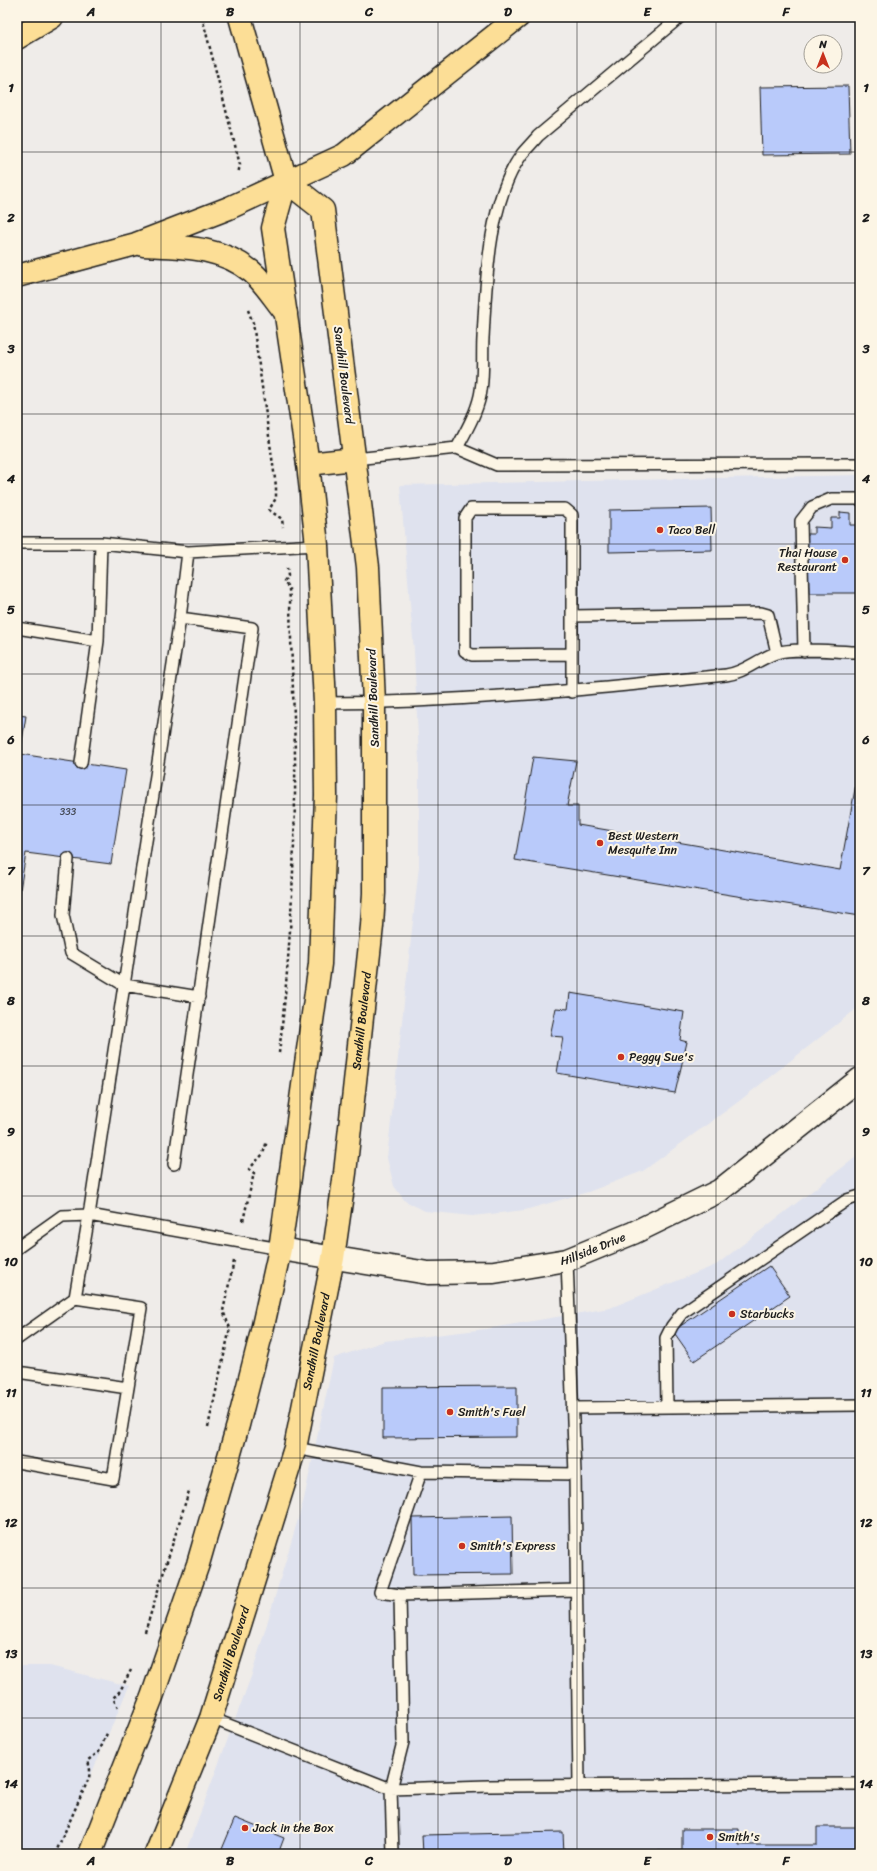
<svg xmlns="http://www.w3.org/2000/svg" width="877" height="1871" viewBox="0 0 877 1871" font-family="Sriracha,sans-serif">
<rect width="100%" height="100%" fill="#efece9"/>
<filter id="ink" filterUnits="userSpaceOnUse"><feTurbulence type="fractalNoise" baseFrequency=".025" numOctaves="2"/><feDisplacementMap in="SourceGraphic" scale="8" xChannelSelector="R" yChannelSelector="G"/><feConvolveMatrix kernelMatrix="1 2 1 2 8 2 1 2 1" color-interpolation-filters="sRGB"/></filter>
<g filter="url(#ink)">
<path fill="#dfe2ee" d="M860 475V1006L738 1102 643 1171 588 1192 525 1210 472 1216 425 1211 405 1201 394 1186 387 1158 419 866V760L414 651 400 485Z
M860 1154V1854H185L252 1674 304 1499 334 1358 385 1341 486 1329 610 1308 716 1265Z
M17 1666H50L129 1686 57 1854H17Z"/>
<path fill="#b9cafa" stroke="#1c1c1c" d="M848 86 850 154 762 155 760 87Z
M711 508 712 550 609 552V510Z
M840 512 850 513V525H860V593H809L807 534H814V527L831 528V518H840Z
M17 715 26 716 20 754 126 770 111 864 26 853 17 909Z
M533 757 576 761 567 806H578V825L840 870 860 762V916L515 860Z
M570 993 684 1012 680 1040 687 1042 675 1093 557 1073 563 1037 550 1036 556 1008 568 1009Z
M769 1266 790 1296 694 1361 673 1331Z
M517 1386V1437L383 1438V1387Z
M512 1516 513 1574 413 1575 412 1518Z
M235 1818 284 1838 278 1854H220Z
M817 1827H860V1854H567V1851H682V1829H739V1845H817Z
M563 1832 564 1854H423L422 1835Z"/>
<g fill="none" stroke-linecap="round" stroke-linejoin="round">
<g stroke="#1c1c1c" stroke-width="14">
<path id="service" d="M457 448C466 431 476 414 480 396 484 379 482 356 483 338 486 282 488 201 522 154 527 148 533 142 538 136L680 17
M355 459 457 448 497 465 860 464
M17 543H101L188 552 180 618 89 1215 75 1298 141 1308 113 1479 17 1462
M188 552 317 545
M17 628 98 641
M804 651 801 521 812 507 831 499H860
M571 654 472 655 465 651V518L471 509H565L572 515V616
M572 692V616L761 613 768 615 777 653
M325 703C459 703 592 689 726 675 744 673 758 659 776 653 795 647 838 652 860 652
M81 763 98 641 101 543
M68 859 63 915 71 953 124 985 199 997
M174 1164 252 628 180 618
M17 1248 62 1216 89 1215 280 1249
M567 1260 575 1474 579 1786
M17 1339 75 1298
M17 1372 128 1388
M667 1407 666 1338 672 1326 682 1313 847 1200 860 1196
M572 1408 860 1405
M295 1448 421 1472 575 1474
M421 1472 380 1592 400 1595 576 1590
M211 1718 391 1789 488 1786 860 1784
M393 1854 391 1789 403 1742 400 1595"/>
</g>
<g stroke="#1c1c1c" stroke-width="25">
<g id="secondary">
<path id="s1" d="M280 1249 428 1273 494 1272 567 1260 633 1233 719 1191 860 1079"/>
</g>
</g>
<g stroke="#1c1c1c" stroke-width="25">
<g id="primary">
<path d="M308 464 355 459"/>
<path d="M90 1854 152 1697 198 1564 238 1425 261 1335 280 1249 320 964 326 795 325 703 317 545 308 464 273 228 286 181 240 17"/>
<path id="s2" d="M156 1854 211 1718 295 1448 333 1258 345 1173 372 926 374 893V703L368 567 323 210 286 181"/>
</g>
</g>
<g stroke="#1c1c1c" stroke-width="25">
<path id="motorway" d="M17 38 52 17
M143 245C182 247 220 246 252 272 265 283 275 300 286 313
M17 276 136 244 229 208 344 155 518 17"/>
</g>
<path stroke="#1c1c1c" stroke-width="2.5" stroke-dasharray="3 3" stroke-linecap="butt" d="M202 17 237 153 240 165 238 174
M248 310 253 323 276 486V498L269 510 282 519 283 527
M279 1053C289 968 294 880 295 794 296 729 291 664 290 600L289 589 284 581 288 576 287 568
M243 1221 254 1173 249 1169 263 1154 267 1141
M208 1427 230 1328 223 1311 234 1261
M145 1632 189 1491
M118 1708 113 1698 120 1691 131 1670
M55 1854 89 1778 90 1770 88 1760 99 1752 108 1731"/>
<use href="#service" stroke="#fcf5e5" stroke-width="11"/>
<use href="#secondary" stroke="#fcf5e5" stroke-width="22"/>
<use href="#primary" stroke="#fcde96" stroke-width="22"/>
<use href="#motorway" stroke="#fcde96" stroke-width="22"/>
</g>
</g>
<path fill="none" stroke="#1c1c1c" stroke-width="1" stroke-opacity="0.55" d="M161 17V1854M300 17V1854M438 17V1854M577 17V1854M716 17V1854M17 152H860M17 283H860M17 414H860M17 544H860M17 674H860M17 805H860M17 936H860M17 1066H860M17 1196H860M17 1327H860M17 1458H860M17 1588H860M17 1718H860"/>
<g fill="#c8321e" stroke="#fcf5e5" stroke-width="1.5">
<circle cx="660" cy="530" r="4"/>
<circle cx="845" cy="560" r="4"/>
<circle cx="600" cy="843" r="4"/>
<circle cx="621" cy="1057" r="4"/>
<circle cx="732" cy="1314" r="4"/>
<circle cx="450" cy="1412" r="4"/>
<circle cx="462" cy="1546" r="4"/>
<circle cx="245" cy="1828" r="4"/>
<circle cx="710" cy="1837" r="4"/>
</g>
<g text-anchor="middle" dominant-baseline="central" stroke-width="4" stroke-linejoin="round" paint-order="stroke">
<g font-size="10" fill="#434854">
<text x="68" y="812">333</text>
</g>
<g font-size="12" fill="#1c1c1c" stroke="#fcf5e5">
<text transform="translate(344 375) rotate(83)">Sandhill Boulevard</text>
<text transform="translate(373 698) rotate(-92)">Sandhill Boulevard</text>
<text stroke="none"><textPath href="#s2" startOffset="862">Sandhill Boulevard</textPath></text>
<text stroke="none"><textPath href="#s1" startOffset="318">Hillside Drive</textPath></text>
<text stroke="none"><textPath href="#s2" startOffset="538">Sandhill Boulevard</textPath></text>
<text stroke="none"><textPath href="#s2" startOffset="214">Sandhill Boulevard</textPath></text>
</g>
<g font-size="12" fill="#1c1c1c" stroke="#fcf5e5" text-anchor="start">
<text x="668" y="530">Taco Bell</text>
<text x="837" y="553" text-anchor="end">Thai House<tspan x="837" dy="14">Restaurant</tspan></text>
<text x="608" y="836">Best Western<tspan x="608" dy="14">Mesquite Inn</tspan></text>
<text x="629" y="1057">Peggy Sue's</text>
<text x="740" y="1314">Starbucks</text>
<text x="458" y="1412">Smith's Fuel</text>
<text x="470" y="1546">Smith's Express</text>
<text x="253" y="1828">Jack in the Box</text>
<text x="718" y="1837">Smith's</text>
</g>
</g>
<rect width="877" height="1871" fill="none" stroke="#fcf5e5" stroke-width="44"/>
<g transform="translate(823 54)"><circle r="19" fill="#fcf5e5" stroke="#a29e95"/>
<path d="M0-3L7 15L0 10L-7 15Z" fill="#c8321e"/>
<text y="-6" font-size="11" font-weight="bold" text-anchor="middle" fill="#1c1c1c">N</text>
</g>
<rect x="22" y="22" width="833" height="1827" fill="none" stroke="#1c1c1c" stroke-width="1.5"/>
<g font-size="13" text-anchor="middle" font-weight="bold" fill="#1c1c1c">
<text x="91" y="16">A</text>
<text x="230" y="16">B</text>
<text x="369" y="16">C</text>
<text x="508" y="16">D</text>
<text x="647" y="16">E</text>
<text x="786" y="16">F</text>
<text x="11" y="92">1</text>
<text x="866" y="92">1</text>
<text x="11" y="222">2</text>
<text x="866" y="222">2</text>
<text x="11" y="353">3</text>
<text x="866" y="353">3</text>
<text x="11" y="483">4</text>
<text x="866" y="483">4</text>
<text x="11" y="614">5</text>
<text x="866" y="614">5</text>
<text x="11" y="744">6</text>
<text x="866" y="744">6</text>
<text x="11" y="875">7</text>
<text x="866" y="875">7</text>
<text x="11" y="1005">8</text>
<text x="866" y="1005">8</text>
<text x="11" y="1136">9</text>
<text x="866" y="1136">9</text>
<text x="11" y="1266">10</text>
<text x="866" y="1266">10</text>
<text x="11" y="1397">11</text>
<text x="866" y="1397">11</text>
<text x="11" y="1527">12</text>
<text x="866" y="1527">12</text>
<text x="11" y="1658">13</text>
<text x="866" y="1658">13</text>
<text x="11" y="1788">14</text>
<text x="866" y="1788">14</text>
<text x="91" y="1865">A</text>
<text x="230" y="1865">B</text>
<text x="369" y="1865">C</text>
<text x="508" y="1865">D</text>
<text x="647" y="1865">E</text>
<text x="786" y="1865">F</text>
</g>
</svg>
